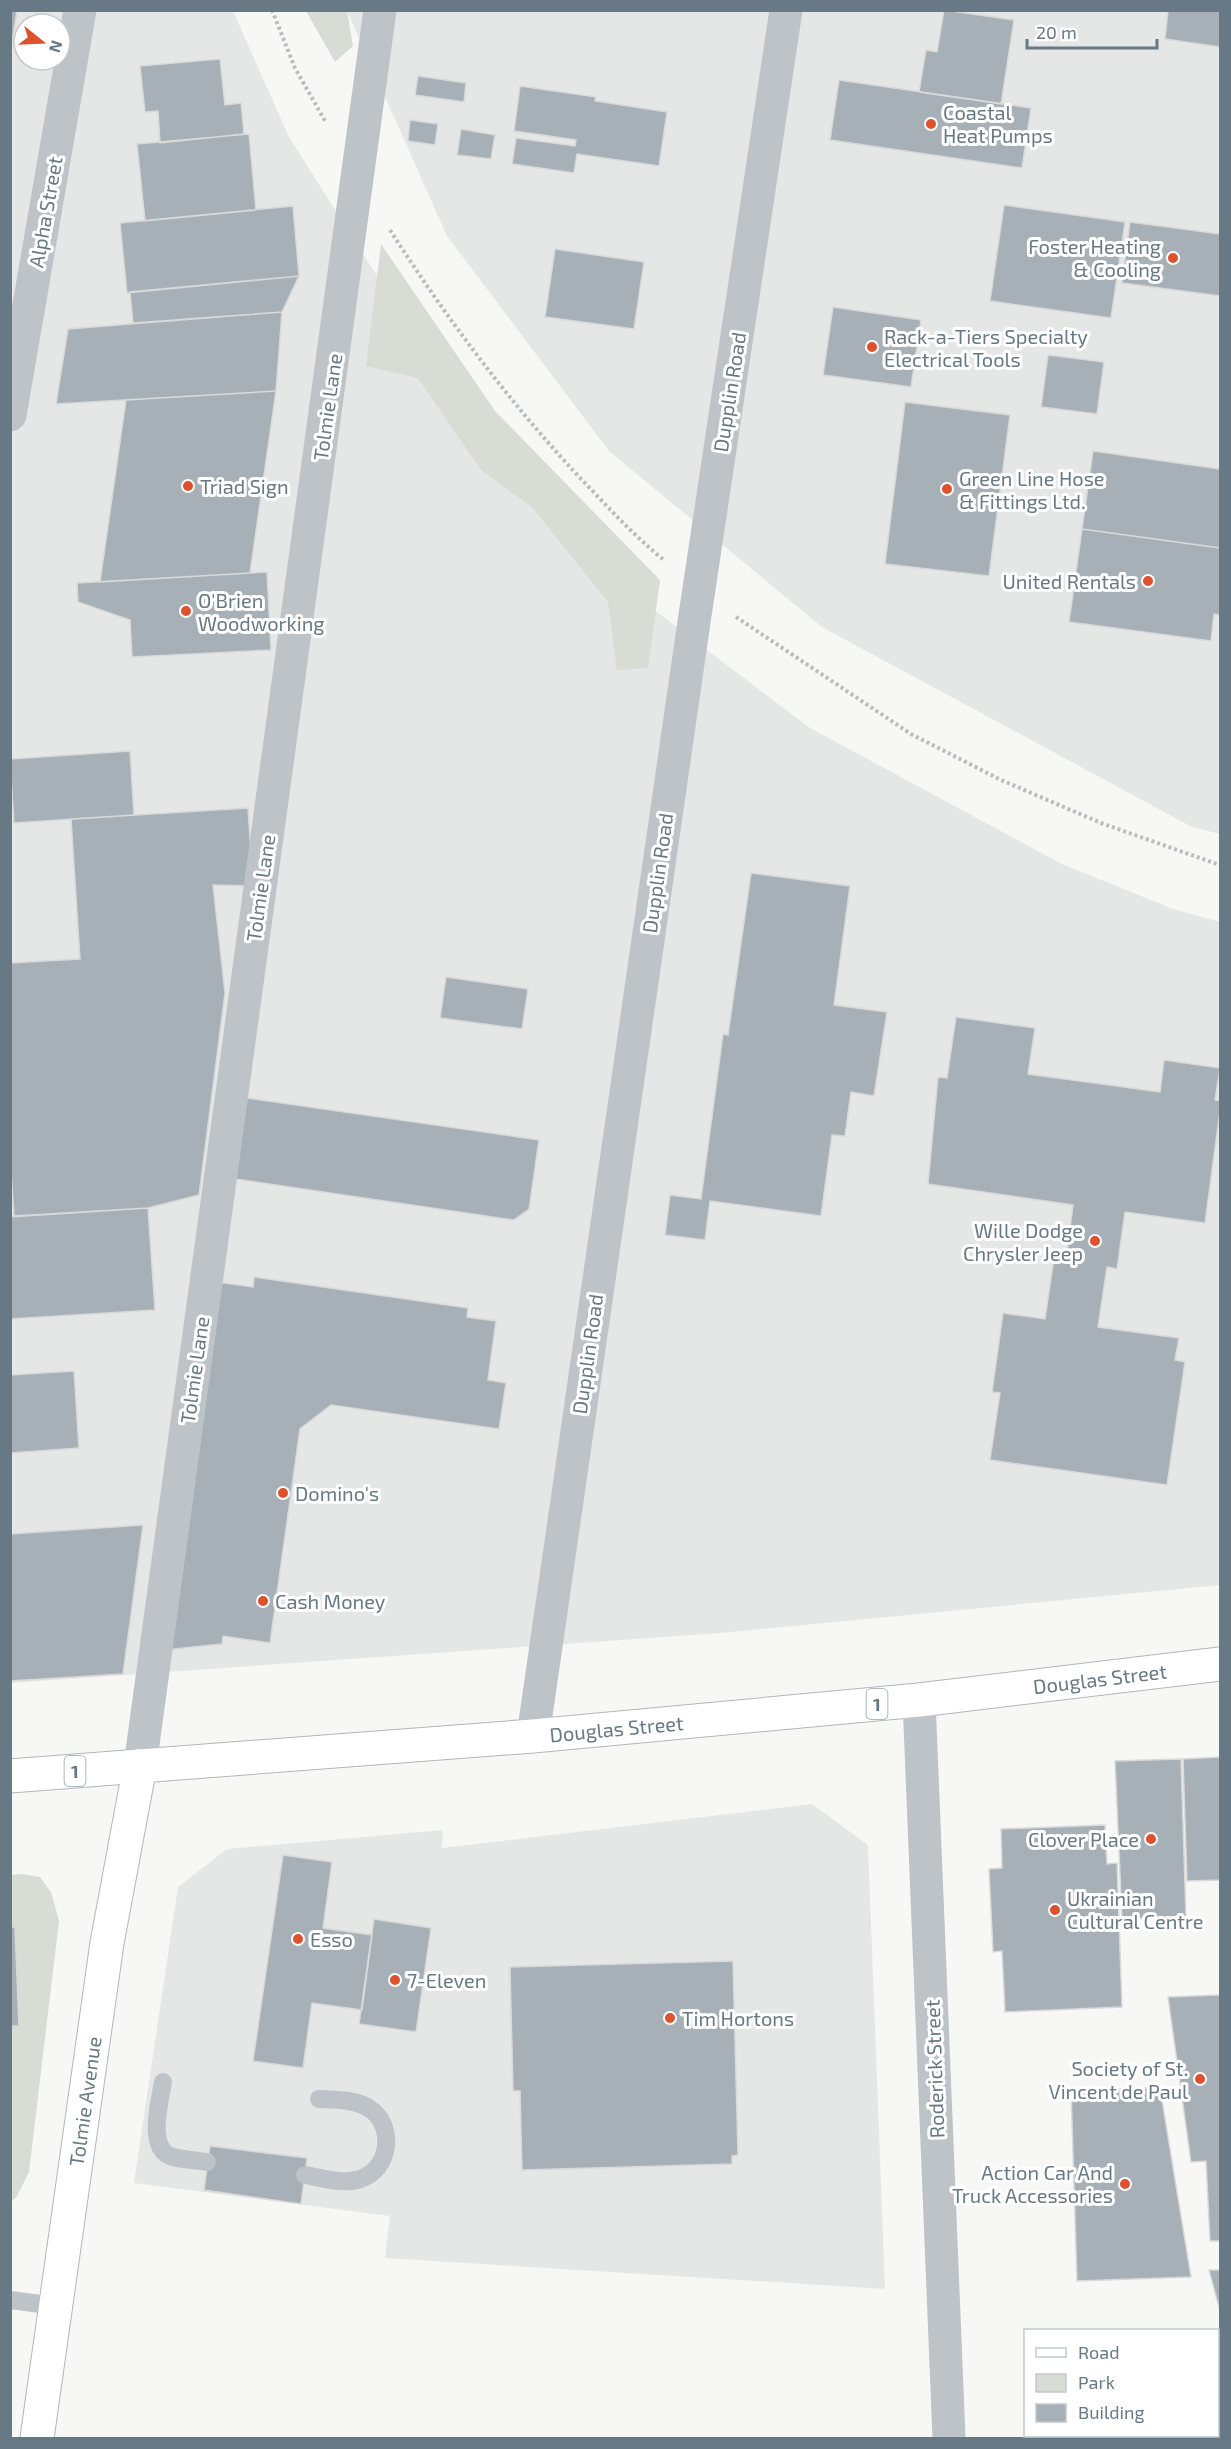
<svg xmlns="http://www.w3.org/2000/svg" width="1231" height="2449" viewBox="0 0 1231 2449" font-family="'Exo 2',sans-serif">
<rect width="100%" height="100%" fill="#f7f7f5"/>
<path fill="#e5e6e6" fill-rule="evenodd" d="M11 11H233L289 137 455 399 604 572 810 728 1062 864 1173 909 1220 922V1585L720 1633 11 1683ZM24 24H60V60H24Z
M347 11H1220V834L1192 827 822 627 609 451 447 236Z
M812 1804 868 1845 885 2289 385 2258 390 2216 134 2183 178 1887 227 1849 443 1830 442 1848Z"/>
<path fill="#d7dcd4" d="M306 11H347L353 46 335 62Z
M381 244 495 411 660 580 648 668 617 670 608 602 532 507 481 470 418 378 366 366Z
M22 1874 40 1877 51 1892 59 1921 29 2172 17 2196 11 2202 10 2026 19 2025 15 1927H11V1875Z"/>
<path fill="#a7b0b6" stroke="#d9d9d7" stroke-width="1.5" d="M10 10H17L12 42 10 41Z
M944 10 1014 20 1001 104 919 92 926 50 937 52Z
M1168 10H1220V47L1165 39Z
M220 59 225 105 241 103 244 134 160 143 158 111 145 112 140 66Z
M418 76 466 83 464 102 415 95Z
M839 80 1031 108 1022 168 830 140Z
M520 86 596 97 595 101 667 112 659 166 577 154 574 173 512 164 516 138 575 146 576 140 514 131Z
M410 120 438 124 435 145 408 141Z
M461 129 495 135 491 159 457 155Z
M249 134 256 210 145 221 137 144Z
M1004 205 1125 222 1111 318 990 301Z
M293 206 299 276 127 293 120 223Z
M1130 222 1220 234V296L1122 283Z
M555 249 644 262 634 329 545 317Z
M299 276 282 312 133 323 130 292Z
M833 307 921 320 911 387 823 375Z
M282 312 276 391 56 404 68 329Z
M1048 355 1104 362 1097 414 1041 407Z
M276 391 250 573 100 582 126 400Z
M905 402 1010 415 989 576 885 564Z
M1093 451 1220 469V548L1082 529Z
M1082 529 1220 548V615L1214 614 1211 641 1069 622Z
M267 572 271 650 132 657 130 620 78 602 77 583Z
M130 751 134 815 14 823 10 759Z
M248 808 253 886 213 885 225 993 199 1195 148 1208 14 1216 10 1156V963L80 959 71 819Z
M751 873 850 886 834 1005 887 1012 874 1096 851 1092 845 1136 832 1135 821 1216 710 1201 705 1240 665 1235 670 1195 701 1199 723 1034 728 1035Z
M446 977 528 989 522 1029 440 1018Z
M956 1017 1035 1028 1028 1074 1160 1092 1164 1060 1220 1068 1215 1100 1220 1101V1111L1205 1223 1125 1212 1117 1269 1107 1267 1098 1327 1179 1338 1175 1360 1185 1362 1167 1485 990 1460 1000 1393 992 1392 1003 1313 1045 1319 1054 1258 1066 1260 1073 1205 928 1184 938 1077 947 1078Z
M247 1098 539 1140 529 1209 514 1220 235 1179Z
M148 1208 155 1310 10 1319V1217Z
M254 1277 468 1308 467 1317 496 1321 488 1380 506 1383 499 1429 331 1405 300 1429 270 1643 223 1636 222 1644 165 1650 217 1282 253 1287Z
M74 1371 79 1448 10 1453V1375Z
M143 1525 123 1674 10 1681V1534Z
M1220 1757V1880L1187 1881 1183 1759Z
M1181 1759 1186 1917 1122 1919 1115 1761Z
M1105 1825 1107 1864 1117 1863 1122 2007 1005 2012 1002 1951 993 1952 989 1869 1002 1868 1001 1829Z
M283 1855 332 1862 323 1928 372 1935 362 2010 312 2003 303 2068 253 2061Z
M374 1919 431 1928 416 2032 359 2024Z
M10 1927H15L19 2026H10Z
M733 1961 738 2155 732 2156V2164L522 2170 520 2091H513L510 1967Z
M1220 1995V2241H1210L1206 2161 1191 2162 1168 1997Z
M1160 2088 1191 2277 1077 2281 1071 2090Z
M210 2146 307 2158 301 2204 204 2190Z
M1209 2270H1220V2311Z
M1118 2436H1214L1215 2438H1118Z"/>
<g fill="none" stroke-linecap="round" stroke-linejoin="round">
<g stroke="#b1b7bb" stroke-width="35">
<g id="secondary">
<path id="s1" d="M37 2438 107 1943 140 1766"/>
</g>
</g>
<g stroke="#b2b7bb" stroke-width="35">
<path id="primary" d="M10 1776 140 1766"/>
</g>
<g stroke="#b2b6ba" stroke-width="35">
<g id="highway">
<path id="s2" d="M140 1766 533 1736 919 1700 1220 1664"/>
</g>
</g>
<path stroke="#b9bcbf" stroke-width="4" stroke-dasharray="3 3" stroke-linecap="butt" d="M272 10 295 68 325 121
M390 230C447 319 510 403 582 480 609 508 634 536 664 560
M736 617 911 734 1001 780 1101 823 1220 865"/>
<path stroke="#bec3c7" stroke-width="18" d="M163 2082C160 2101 147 2146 170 2156 181 2160 196 2160 207 2162
M305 2175C322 2178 344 2185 360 2179 389 2170 395 2130 373 2111 359 2099 336 2100 319 2099
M10 2300 56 2306"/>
<path stroke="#bec3c7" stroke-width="33" d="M10 415 80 10
M919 1700 949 2438
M533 1736 694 622 786 10
M140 1766 380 10"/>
<use href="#secondary" stroke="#fff" stroke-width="33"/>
<use href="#primary" stroke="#fff" stroke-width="33"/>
<use href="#highway" stroke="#fff" stroke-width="33"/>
</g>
<g fill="#df502d" stroke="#fff" stroke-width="2">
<circle cx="931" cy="124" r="6"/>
<circle cx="1173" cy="258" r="6"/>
<circle cx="872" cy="347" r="6"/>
<circle cx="188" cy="486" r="6"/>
<circle cx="947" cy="489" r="6"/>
<circle cx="1148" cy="581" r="6"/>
<circle cx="186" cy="611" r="6"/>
<circle cx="1095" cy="1241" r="6"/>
<circle cx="283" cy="1493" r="6"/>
<circle cx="263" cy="1601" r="6"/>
<circle cx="1151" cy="1839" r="6"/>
<circle cx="1055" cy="1910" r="6"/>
<circle cx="298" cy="1939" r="6"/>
<circle cx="395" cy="1980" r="6"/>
<circle cx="670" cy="2018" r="6"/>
<circle cx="1200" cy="2079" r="6"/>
<circle cx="1125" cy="2184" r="6"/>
</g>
<g text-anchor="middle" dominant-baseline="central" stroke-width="6" stroke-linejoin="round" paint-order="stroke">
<g fill="#fff" stroke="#95a1aa" stroke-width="1.5">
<rect x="866.5" y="1689" width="21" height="30" rx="4.5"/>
<rect x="64.5" y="1756" width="21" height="30" rx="4.5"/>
</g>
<g font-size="18" font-weight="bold" fill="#677985">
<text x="877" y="1704">1</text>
<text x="75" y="1771">1</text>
</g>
<g font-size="20" fill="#677985" stroke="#fff" text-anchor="start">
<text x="943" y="112">Coastal<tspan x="943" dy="23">Heat Pumps</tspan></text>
<text x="1161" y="246" text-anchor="end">Foster Heating<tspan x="1161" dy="23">&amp; Cooling</tspan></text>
<text x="884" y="336">Rack-a-Tiers Specialty<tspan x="884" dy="23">Electrical Tools</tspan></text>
<text x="959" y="478">Green Line Hose<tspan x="959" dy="23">&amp; Fittings Ltd.</tspan></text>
<text x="200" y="486">Triad Sign</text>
<text x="1136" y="581" text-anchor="end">United Rentals</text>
<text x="198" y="600">O'Brien<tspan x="198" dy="23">Woodworking</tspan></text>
<text x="1083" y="1230" text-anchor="end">Wille Dodge<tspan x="1083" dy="23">Chrysler Jeep</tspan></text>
<text x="295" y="1493">Domino's</text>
<text x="275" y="1601">Cash Money</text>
<text x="1139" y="1839" text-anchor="end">Clover Place</text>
<text x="1067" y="1898">Ukrainian<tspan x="1067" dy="23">Cultural Centre</tspan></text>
<text x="310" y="1939">Esso</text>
<text x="407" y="1980">7-Eleven</text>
<text x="682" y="2018">Tim Hortons</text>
<text x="1188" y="2068" text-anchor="end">Society of St.<tspan x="1188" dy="23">Vincent de Paul</tspan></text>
<text x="1113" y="2172" text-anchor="end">Action Car And<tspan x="1113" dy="23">Truck Accessories</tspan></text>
</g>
<g font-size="20" fill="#677985" stroke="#fff">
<text transform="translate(45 212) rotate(-80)">Alpha Street</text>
<text transform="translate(729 392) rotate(-81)">Dupplin Road</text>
<text transform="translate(327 407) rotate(-82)">Tolmie Lane</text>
<text transform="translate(657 873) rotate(-82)">Dupplin Road</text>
<text transform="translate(260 888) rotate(-82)">Tolmie Lane</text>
<text transform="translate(587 1354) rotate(-82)">Dupplin Road</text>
<text transform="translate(194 1370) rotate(-82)">Tolmie Lane</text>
<text stroke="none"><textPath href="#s2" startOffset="964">Douglas Street</textPath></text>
<text stroke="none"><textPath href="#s2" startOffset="478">Douglas Street</textPath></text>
<text transform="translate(934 2069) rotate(-92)">Roderick Street</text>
<text stroke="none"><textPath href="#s1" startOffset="340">Tolmie Avenue</textPath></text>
</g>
</g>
<rect width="1231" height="2449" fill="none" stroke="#677985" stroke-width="24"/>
<rect x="1024" y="2329" width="195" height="108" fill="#ffffff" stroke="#c2c9ce" stroke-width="1.5"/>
<rect x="1036" y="2348" width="30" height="9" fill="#ffffff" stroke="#c2c9ce" stroke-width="1.5"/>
<text x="1078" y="2359" font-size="18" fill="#677985">Road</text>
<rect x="1036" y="2374" width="30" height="18" fill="#d7dcd4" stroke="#c2c9ce" stroke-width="1.5"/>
<text x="1078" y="2389" font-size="18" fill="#677985">Park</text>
<rect x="1036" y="2404" width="30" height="18" fill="#a7b0b6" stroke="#c2c9ce" stroke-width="1.5"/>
<text x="1078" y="2419" font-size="18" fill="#677985">Building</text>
<g transform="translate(42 42) rotate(108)"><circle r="28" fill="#ffffff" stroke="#c2c9ce" stroke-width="1.5"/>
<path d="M0-4.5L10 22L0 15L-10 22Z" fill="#df502d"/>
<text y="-9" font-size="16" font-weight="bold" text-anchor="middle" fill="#677985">N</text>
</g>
<path d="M1027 39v9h130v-9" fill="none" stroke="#677985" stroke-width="3"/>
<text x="1036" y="39" font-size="18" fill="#677985" stroke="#ffffff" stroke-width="4.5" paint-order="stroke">20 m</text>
</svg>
